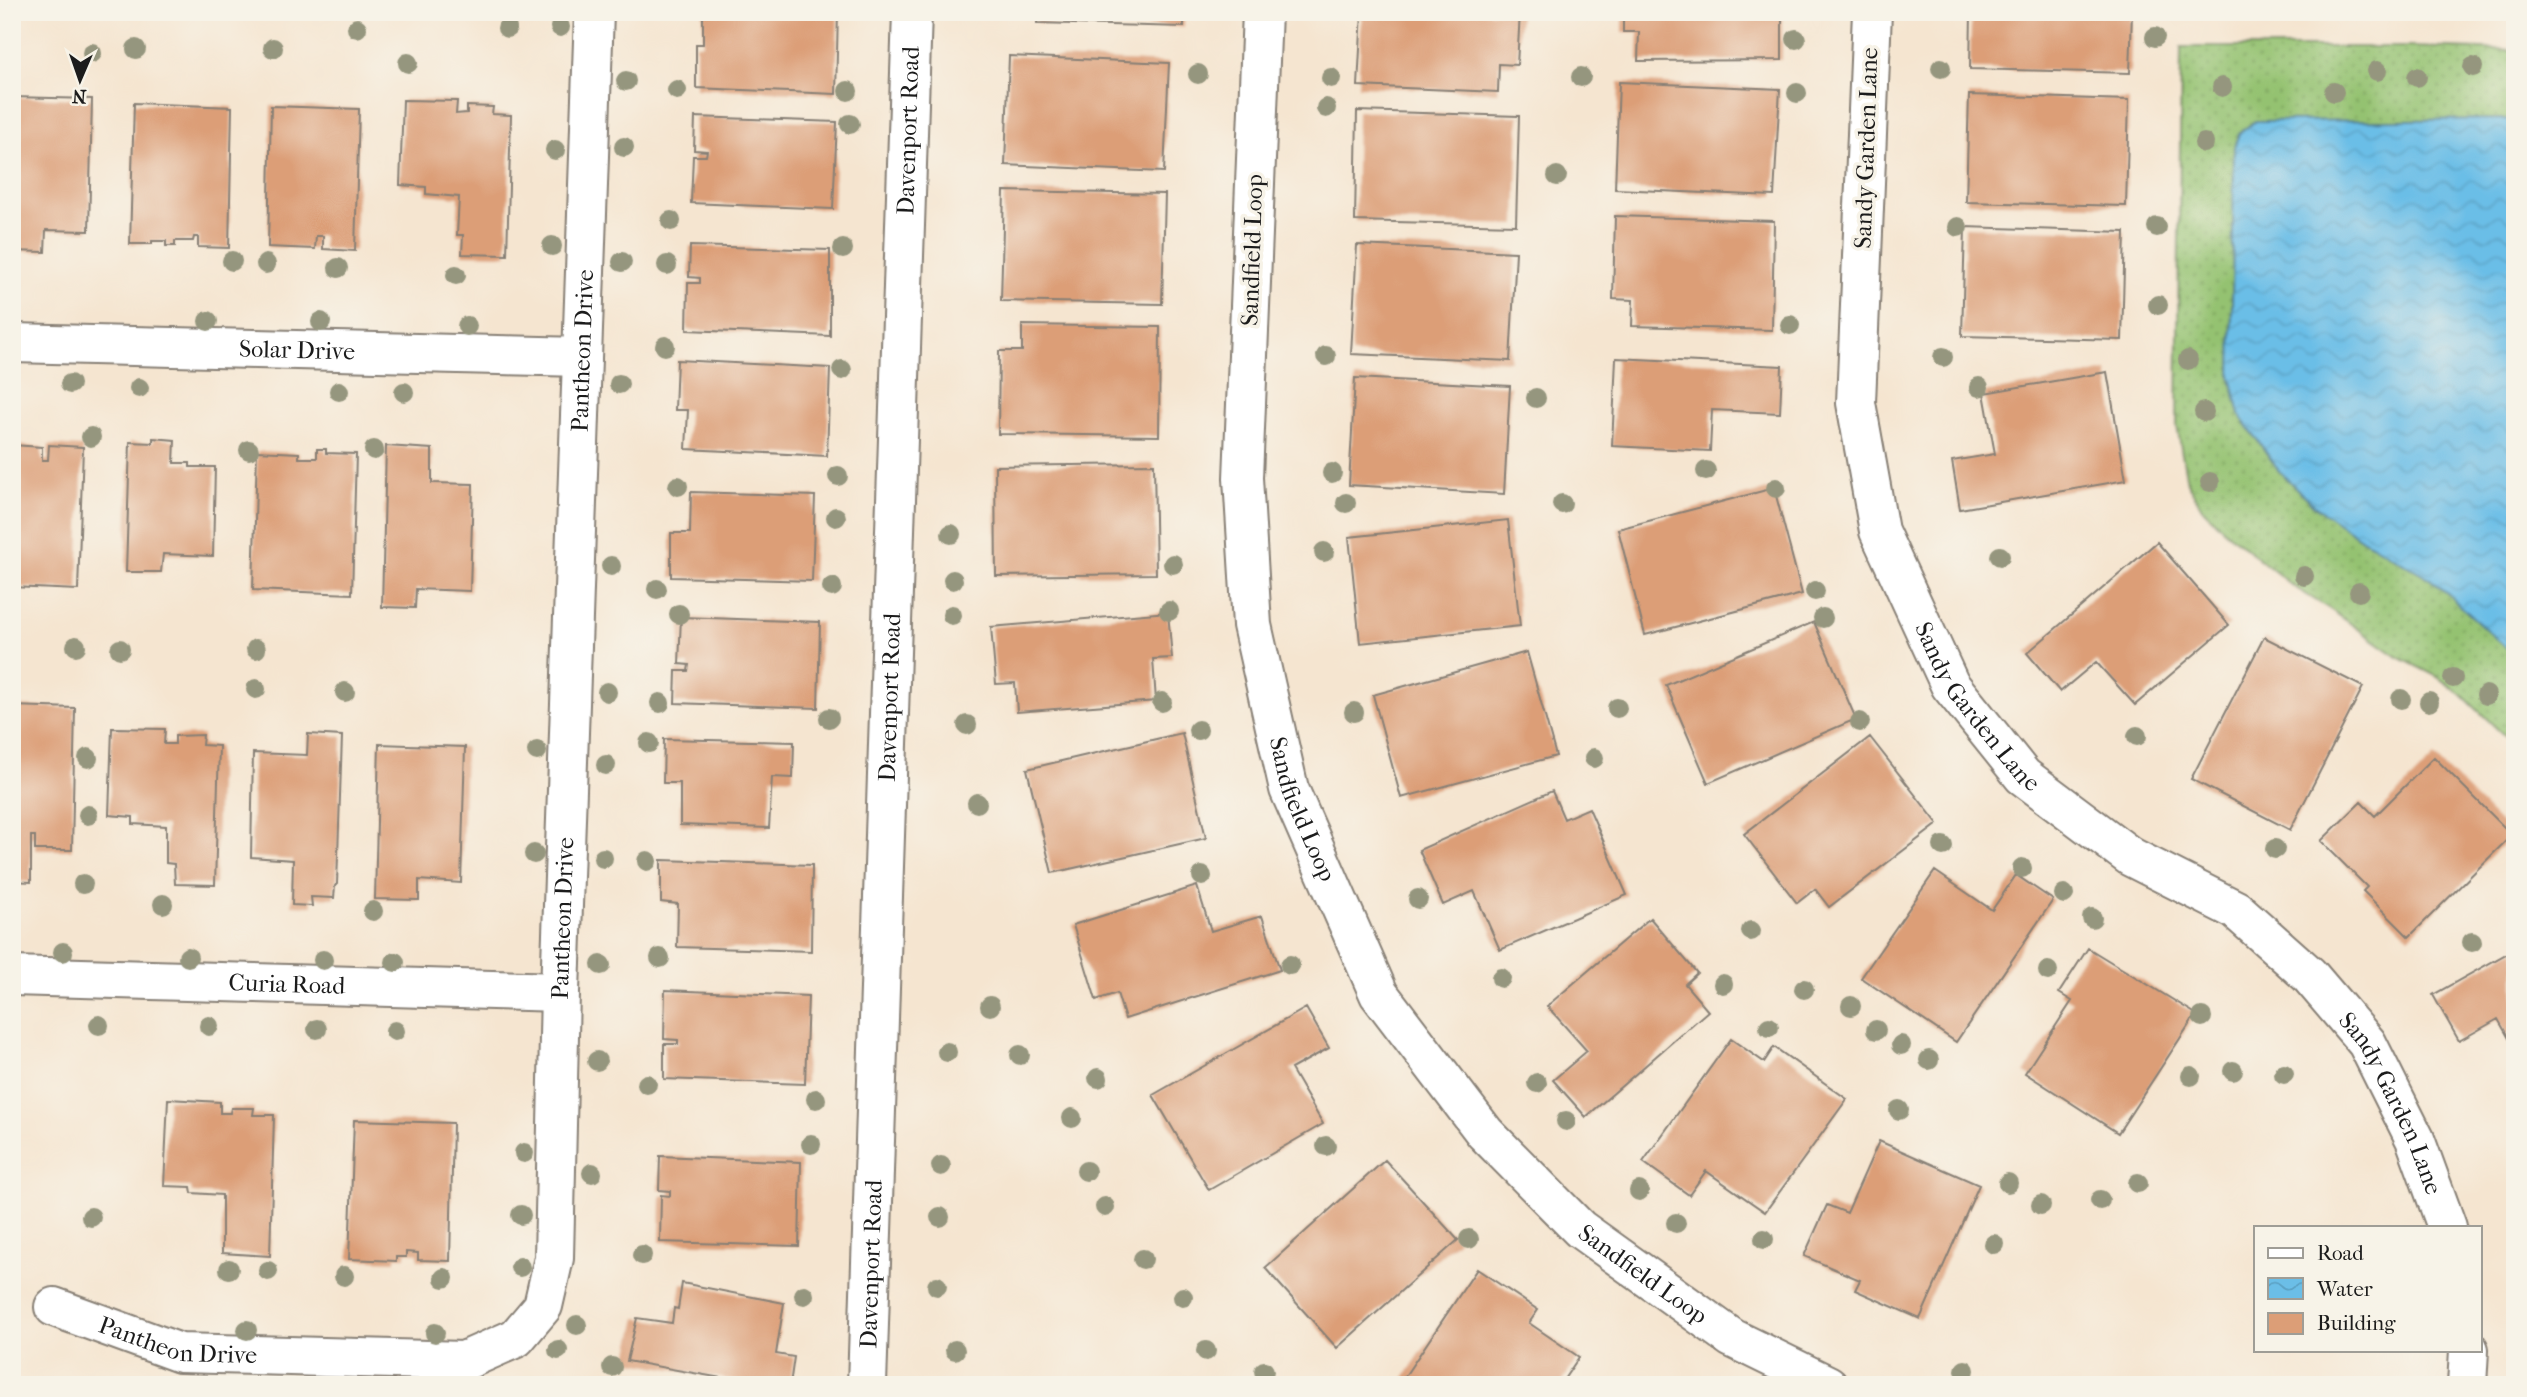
<svg xmlns="http://www.w3.org/2000/svg" width="2527" height="1397" viewBox="0 0 2527 1397" font-family="'IM FELL French Canon',serif">
<defs>
<pattern id="grass-dots" width="8" height="8" patternUnits="userSpaceOnUse" patternTransform="scale(1.75)"><rect width="8" height="8" fill="#94c271"/><path d="M2 2h.1M6 6h.1" fill="none" stroke="#7fa661" stroke-width="1.8" stroke-linecap="round"/></pattern>
<pattern id="water-waves" width="16" height="10" patternUnits="userSpaceOnUse" patternTransform="scale(1.75)"><rect width="16" height="10" fill="#6bbee7"/><path d="M0 5q4-4 8 0t8 0" fill="none" stroke="#5ca3c6"/></pattern>
</defs>
<rect width="100%" height="100%" fill="#f7f3e8"/>
<filter id="ink" filterUnits="userSpaceOnUse"><feTurbulence type="fractalNoise" baseFrequency=".0143" numOctaves="2"/><feDisplacementMap in="SourceGraphic" scale="14" xChannelSelector="R" yChannelSelector="G"/><feConvolveMatrix kernelMatrix="1 2 1 2 8 2 1 2 1" color-interpolation-filters="sRGB"/></filter>
<filter id="wash" filterUnits="userSpaceOnUse"><feTurbulence type="fractalNoise" baseFrequency=".00686" numOctaves="4" result="noise"/><feDisplacementMap in="SourceGraphic" scale="28" xChannelSelector="R" yChannelSelector="G"/><feGaussianBlur stdDeviation="1.57" result="paint"/><feColorMatrix in="noise" values="0 0 0 0 0 0 0 0 0 0 0 0 0 0 0 0 0 1.4 0 .05"/><feComposite in="paint" operator="in"/></filter>
<g filter="url(#wash)">
<rect width="100%" height="100%" fill="#f5e5d0"/>
<path fill="url(#grass-dots)" stroke="#586f46" stroke-width="2" d="M2181 47H2409L2515 50V746L2461 694 2436 676 2398 657 2331 610 2291 585 2223 529 2202 508 2187 482 2177 426Z"/>
<path fill="url(#water-waves)" stroke="#446d82" stroke-width="2" d="M2515 119V656L2431 579 2362 539 2314 506 2279 471 2240 415 2231 378 2234 148 2239 133 2255 121Z"/>
<g id="blocks">
<path fill="#dc9e77" d="M703 12H838L836 94 696 88V44H703Z
M1037 12H1184V27L1037 23Z
M1362 12H1520L1517 65 1499 64 1498 92 1358 86Z
M1623 12H1782V60L1638 61 1639 32H1623Z
M1971 12H2132L2130 73 1970 69Z
M1009 56 1169 63 1164 172 1005 165Z
M1619 82 1780 89 1774 196 1615 189Z
M1969 95 2129 100 2126 206 1966 202Z
M12 97 92 99 89 231 46 230 45 252 12 251Z
M403 100 457 101 456 114 467 113V106L493 107 492 114 511 115 507 255 462 254 463 235H457L459 197 426 194V187L400 185Z
M134 103 232 107 229 248 198 247V237H194L193 241H175V246H166V241H152V244H130Z
M271 106 359 109 355 251 323 249V236H316L315 249 268 247Z
M1357 111 1519 116 1516 225 1355 221Z
M695 117 837 122 833 209 691 203 693 156H706L707 151 694 150Z
M1004 191 1165 194 1162 304 1001 301Z
M1615 216 1774 221 1772 330 1632 326 1633 300 1613 299Z
M1965 227 2125 232 2122 340 1962 336Z
M1357 245 1516 252 1510 361 1351 354Z
M690 246 830 250V336L687 330 688 283H700V278L689 277Z
M1022 325 1160 327 1159 436 998 434 999 351H1022Z
M1616 358 1782 366 1780 413 1712 410 1710 451 1612 446Z
M677 360 830 368 827 456 686 449 688 410H675Z
M2107 372 2126 480 1960 509 1952 461 1995 454 1984 393Z
M1355 378 1510 386 1504 494 1349 485Z
M153 438 175 440 174 463H190V467H215L213 556 163 554 161 572H126L130 442 153 443Z
M12 445 42 447V460H48L49 445 83 447 78 590 12 587Z
M386 446 432 449V483L473 484 470 591 416 589 415 608 382 607Z
M317 449H326V453L356 454 352 594 253 590 257 451 299 453V458H317Z
M1154 464 1156 574 996 576 995 466Z
M1774 488 1802 594 1645 635 1618 529Z
M691 492 815 496 812 581 671 577V533H690Z
M1508 520 1520 626 1360 643 1349 537Z
M2157 542 2229 625 2135 705 2096 662 2060 692 2027 653Z
M1168 612 1172 658 1153 659 1156 701 1017 712 1015 683 996 684 991 627Z
M681 617 820 622 818 708 675 703 676 671H688L689 665 679 664Z
M1814 622 1856 719 1708 783 1666 685Z
M2264 637 2363 687 2290 830 2191 779Z
M1527 652 1556 756 1401 798 1373 695Z
M12 706 75 708 72 850H35V836H31V882L12 881Z
M112 728 165 729 164 744H175V736L203 735 202 745 219 746 215 885 175 884 174 864 166 863V826L133 824V817L109 815Z
M1182 733 1206 838 1052 873 1027 769Z
M308 734 342 736 337 884 335 886 334 898 311 897 312 906 292 905 293 860 251 857 253 753 307 755Z
M1870 737 1938 824 1829 907 1815 889 1797 903 1744 834Z
M664 739 794 742 793 778 772 777 769 828 680 825V783H663Z
M379 744 465 747 461 883 419 880V900L375 899Z
M2434 757 2512 835 2409 937 2363 891 2367 887 2321 841 2361 802 2375 816Z
M1552 791 1564 819 1589 808 1627 895 1500 950 1474 891 1443 905 1419 850Z
M661 860 812 865 811 951 677 947 678 904 661 902Z
M1935 871 1992 910 2016 875 2053 900 1956 1042 1861 978Z
M1197 886 1211 931 1262 916 1280 970 1125 1019 1117 993 1096 1000 1073 925Z
M1650 918 1697 973 1685 984 1708 1011 1586 1117 1553 1080 1587 1051 1547 1006Z
M2088 948 2196 1014 2118 1133 2025 1073 2072 1001 2059 993Z
M2515 949V1049L2498 1019 2459 1041 2433 995Z
M665 990 808 996 805 1084 664 1079V1044H678V1040L664 1039Z
M1306 1008 1329 1048 1291 1069 1323 1124 1209 1190 1153 1095Z
M1731 1039 1764 1062 1774 1047 1847 1099 1765 1212 1706 1171 1689 1195 1643 1162Z
M168 1099 220 1102V1113H230L231 1108H254L253 1115H274L270 1256 222 1253V1195L192 1193 191 1187 164 1186Z
M354 1120 453 1123 450 1261 418 1260V1253L406 1252V1257H396V1261L349 1259Z
M1879 1141 1979 1185 1920 1319 1855 1290 1860 1280 1804 1256 1827 1205 1847 1213Z
M660 1156 801 1162 799 1246 660 1242 661 1195 670 1196V1191L659 1190Z
M1385 1160 1458 1240 1337 1348 1265 1268Z
M1477 1269 1538 1310 1529 1323 1579 1357 1560 1385H1399Z
M682 1283 784 1303 776 1354 794 1357 790 1385H760L627 1361 637 1318 672 1323 674 1308 678 1309Z"/>
</g>
</g>
<g filter="url(#ink)">
<use href="#blocks" fill-opacity="0" stroke="#888076" stroke-width="2"/>
<g fill="none" stroke-linecap="round" stroke-linejoin="round">
<g stroke="#888076" stroke-width="42">
<g id="street">
<path id="s1" d="M1262 12 1243 478 1252 625 1289 789 1379 994 1485 1133 1580 1229 1732 1338 1828 1385"/>
<path id="s2" d="M1872 12 1856 403 1879 531 1950 685 2023 776 2131 857 2236 910 2309 975 2367 1043 2415 1139 2447 1227"/>
<path id="s3" d="M12 343 582 357"/>
<path id="s4" d="M12 976 560 992"/>
<path id="s5" d="M54 1307 180 1353 464 1361 516 1338 543 1306 554 1258 560 992 594 12"/>
<path id="s6" d="M867 1385 912 12"/>
<path d="M2467 1385 2469 1350"/>
</g>
</g>
<use href="#street" stroke="#fff" stroke-width="38"/>
</g>
<g fill="#95967e">
<circle cx="560" cy="27" r="10"/>
<circle cx="357" cy="28" r="10"/>
<circle cx="507" cy="28" r="10"/>
<circle cx="2155" cy="37" r="10"/>
<circle cx="1796" cy="39" r="10"/>
<circle cx="273" cy="48" r="10"/>
<circle cx="136" cy="49" r="10"/>
<circle cx="92" cy="53" r="10"/>
<circle cx="408" cy="63" r="10"/>
<circle cx="2473" cy="67" r="10"/>
<circle cx="1941" cy="68" r="10"/>
<circle cx="2377" cy="71" r="10"/>
<circle cx="1198" cy="74" r="10"/>
<circle cx="1581" cy="77" r="10"/>
<circle cx="2417" cy="77" r="10"/>
<circle cx="1331" cy="78" r="10"/>
<circle cx="626" cy="81" r="10"/>
<circle cx="2222" cy="87" r="10"/>
<circle cx="677" cy="90" r="10"/>
<circle cx="848" cy="91" r="10"/>
<circle cx="2334" cy="92" r="10"/>
<circle cx="1797" cy="93" r="10"/>
<circle cx="1326" cy="108" r="10"/>
<circle cx="850" cy="124" r="10"/>
<circle cx="2204" cy="143" r="10"/>
<circle cx="624" cy="147" r="10"/>
<circle cx="555" cy="150" r="10"/>
<circle cx="1557" cy="176" r="10"/>
<circle cx="671" cy="221" r="10"/>
<circle cx="1958" cy="227" r="10"/>
<circle cx="2157" cy="227" r="10"/>
<circle cx="552" cy="246" r="10"/>
<circle cx="843" cy="249" r="10"/>
<circle cx="232" cy="261" r="10"/>
<circle cx="622" cy="262" r="10"/>
<circle cx="266" cy="264" r="10"/>
<circle cx="667" cy="265" r="10"/>
<circle cx="338" cy="268" r="10"/>
<circle cx="456" cy="275" r="10"/>
<circle cx="2158" cy="305" r="10"/>
<circle cx="208" cy="321" r="10"/>
<circle cx="321" cy="322" r="10"/>
<circle cx="1790" cy="325" r="10"/>
<circle cx="467" cy="326" r="10"/>
<circle cx="665" cy="346" r="10"/>
<circle cx="1326" cy="356" r="10"/>
<circle cx="1943" cy="357" r="10"/>
<circle cx="2188" cy="360" r="10"/>
<circle cx="842" cy="370" r="10"/>
<circle cx="70" cy="384" r="10"/>
<circle cx="619" cy="384" r="10"/>
<circle cx="1979" cy="387" r="10"/>
<circle cx="139" cy="388" r="10"/>
<circle cx="339" cy="391" r="10"/>
<circle cx="404" cy="392" r="10"/>
<circle cx="1536" cy="398" r="10"/>
<circle cx="2204" cy="412" r="10"/>
<circle cx="91" cy="437" r="10"/>
<circle cx="249" cy="450" r="10"/>
<circle cx="374" cy="450" r="10"/>
<circle cx="1706" cy="471" r="10"/>
<circle cx="1332" cy="473" r="10"/>
<circle cx="838" cy="476" r="10"/>
<circle cx="2210" cy="482" r="10"/>
<circle cx="678" cy="486" r="10"/>
<circle cx="1776" cy="488" r="10"/>
<circle cx="1346" cy="503" r="10"/>
<circle cx="1562" cy="504" r="10"/>
<circle cx="836" cy="517" r="10"/>
<circle cx="951" cy="534" r="10"/>
<circle cx="1324" cy="552" r="10"/>
<circle cx="2000" cy="556" r="10"/>
<circle cx="1173" cy="564" r="10"/>
<circle cx="611" cy="566" r="10"/>
<circle cx="2304" cy="576" r="10"/>
<circle cx="953" cy="580" r="10"/>
<circle cx="832" cy="587" r="10"/>
<circle cx="657" cy="589" r="10"/>
<circle cx="1815" cy="591" r="10"/>
<circle cx="2359" cy="592" r="10"/>
<circle cx="1169" cy="611" r="10"/>
<circle cx="679" cy="614" r="10"/>
<circle cx="952" cy="615" r="10"/>
<circle cx="1823" cy="618" r="10"/>
<circle cx="76" cy="646" r="10"/>
<circle cx="120" cy="649" r="10"/>
<circle cx="256" cy="649" r="10"/>
<circle cx="2453" cy="678" r="10"/>
<circle cx="256" cy="689" r="10"/>
<circle cx="345" cy="692" r="10"/>
<circle cx="607" cy="692" r="10"/>
<circle cx="2486" cy="695" r="10"/>
<circle cx="2401" cy="699" r="10"/>
<circle cx="1162" cy="702" r="10"/>
<circle cx="2429" cy="702" r="10"/>
<circle cx="660" cy="703" r="10"/>
<circle cx="1617" cy="708" r="10"/>
<circle cx="1354" cy="712" r="10"/>
<circle cx="829" cy="718" r="10"/>
<circle cx="1860" cy="722" r="10"/>
<circle cx="967" cy="725" r="10"/>
<circle cx="1198" cy="730" r="10"/>
<circle cx="2137" cy="736" r="10"/>
<circle cx="649" cy="743" r="10"/>
<circle cx="537" cy="751" r="10"/>
<circle cx="88" cy="758" r="10"/>
<circle cx="1594" cy="758" r="10"/>
<circle cx="606" cy="765" r="10"/>
<circle cx="977" cy="803" r="10"/>
<circle cx="88" cy="815" r="10"/>
<circle cx="1943" cy="846" r="10"/>
<circle cx="2275" cy="849" r="10"/>
<circle cx="534" cy="854" r="10"/>
<circle cx="603" cy="858" r="10"/>
<circle cx="647" cy="861" r="10"/>
<circle cx="2022" cy="868" r="10"/>
<circle cx="1202" cy="876" r="10"/>
<circle cx="83" cy="884" r="10"/>
<circle cx="2064" cy="894" r="10"/>
<circle cx="1418" cy="899" r="10"/>
<circle cx="163" cy="904" r="10"/>
<circle cx="373" cy="911" r="10"/>
<circle cx="2092" cy="918" r="10"/>
<circle cx="1751" cy="931" r="10"/>
<circle cx="2472" cy="942" r="10"/>
<circle cx="63" cy="952" r="10"/>
<circle cx="188" cy="957" r="10"/>
<circle cx="660" cy="958" r="10"/>
<circle cx="323" cy="960" r="10"/>
<circle cx="395" cy="962" r="10"/>
<circle cx="601" cy="965" r="10"/>
<circle cx="1290" cy="965" r="10"/>
<circle cx="2048" cy="971" r="10"/>
<circle cx="1501" cy="978" r="10"/>
<circle cx="1723" cy="984" r="10"/>
<circle cx="1804" cy="989" r="10"/>
<circle cx="990" cy="1006" r="10"/>
<circle cx="1851" cy="1006" r="10"/>
<circle cx="2202" cy="1017" r="10"/>
<circle cx="99" cy="1025" r="10"/>
<circle cx="209" cy="1026" r="10"/>
<circle cx="1769" cy="1027" r="10"/>
<circle cx="317" cy="1029" r="10"/>
<circle cx="1876" cy="1030" r="10"/>
<circle cx="395" cy="1031" r="10"/>
<circle cx="1901" cy="1045" r="10"/>
<circle cx="947" cy="1052" r="10"/>
<circle cx="1020" cy="1055" r="10"/>
<circle cx="1929" cy="1060" r="10"/>
<circle cx="597" cy="1061" r="10"/>
<circle cx="2233" cy="1071" r="10"/>
<circle cx="2284" cy="1074" r="10"/>
<circle cx="2191" cy="1076" r="10"/>
<circle cx="1098" cy="1078" r="10"/>
<circle cx="1537" cy="1083" r="10"/>
<circle cx="647" cy="1084" r="10"/>
<circle cx="816" cy="1099" r="10"/>
<circle cx="1899" cy="1110" r="10"/>
<circle cx="1072" cy="1118" r="10"/>
<circle cx="1566" cy="1121" r="10"/>
<circle cx="811" cy="1144" r="10"/>
<circle cx="1326" cy="1146" r="10"/>
<circle cx="524" cy="1153" r="10"/>
<circle cx="941" cy="1166" r="10"/>
<circle cx="1086" cy="1171" r="10"/>
<circle cx="592" cy="1173" r="10"/>
<circle cx="2008" cy="1183" r="10"/>
<circle cx="2138" cy="1183" r="10"/>
<circle cx="1639" cy="1191" r="10"/>
<circle cx="2100" cy="1200" r="10"/>
<circle cx="2041" cy="1205" r="10"/>
<circle cx="1105" cy="1207" r="10"/>
<circle cx="521" cy="1215" r="10"/>
<circle cx="91" cy="1217" r="10"/>
<circle cx="940" cy="1217" r="10"/>
<circle cx="1676" cy="1223" r="10"/>
<circle cx="1469" cy="1239" r="10"/>
<circle cx="1764" cy="1239" r="10"/>
<circle cx="1994" cy="1244" r="10"/>
<circle cx="642" cy="1255" r="10"/>
<circle cx="1143" cy="1259" r="10"/>
<circle cx="520" cy="1267" r="10"/>
<circle cx="229" cy="1269" r="10"/>
<circle cx="268" cy="1271" r="10"/>
<circle cx="344" cy="1276" r="10"/>
<circle cx="444" cy="1278" r="10"/>
<circle cx="937" cy="1286" r="10"/>
<circle cx="804" cy="1295" r="10"/>
<circle cx="1183" cy="1297" r="10"/>
<circle cx="577" cy="1325" r="10"/>
<circle cx="247" cy="1330" r="10"/>
<circle cx="435" cy="1333" r="10"/>
<circle cx="558" cy="1350" r="10"/>
<circle cx="955" cy="1350" r="10"/>
<circle cx="1206" cy="1351" r="10"/>
<circle cx="612" cy="1367" r="10"/>
<circle cx="1965" cy="1370" r="10"/>
<circle cx="1264" cy="1371" r="10"/>
</g>
</g>
<g text-anchor="middle" dominant-baseline="central" stroke-width="7" stroke-linejoin="round" paint-order="stroke">
<g font-size="24" fill="#1c1c1c" stroke="#f7f3e8">
<text stroke="none"><textPath href="#s6" startOffset="1255">Davenport Road</textPath></text>
<text transform="translate(1866 148) rotate(-88)">Sandy Garden Lane</text>
<text transform="translate(1252 250) rotate(-88)">Sandfield Loop</text>
<text stroke="none"><textPath href="#s3" startOffset="285">Solar Drive</textPath></text>
<text stroke="none"><textPath href="#s5" startOffset="1474">Pantheon Drive</textPath></text>
<text stroke="none"><textPath href="#s6" startOffset="688">Davenport Road</textPath></text>
<text stroke="none"><textPath href="#s2" startOffset="724">Sandy Garden Lane</textPath></text>
<text stroke="none"><textPath href="#s1" startOffset="805">Sandfield Loop</textPath></text>
<text stroke="none"><textPath href="#s5" startOffset="906">Pantheon Drive</textPath></text>
<text stroke="none"><textPath href="#s4" startOffset="275">Curia Road</textPath></text>
<text stroke="none"><textPath href="#s2" startOffset="1312">Sandy Garden Lane</textPath></text>
<text stroke="none"><textPath href="#s6" startOffset="121">Davenport Road</textPath></text>
<text stroke="none"><textPath href="#s1" startOffset="1393">Sandfield Loop</textPath></text>
<text stroke="none"><textPath href="#s5" startOffset="130">Pantheon Drive</textPath></text>
</g>
</g>
<rect width="2527" height="1397" fill="none" stroke="#f7f3e8" stroke-width="42"/>
<rect x="2254" y="1226" width="228" height="126" fill="#f7f3e8" stroke="#9f9d96" stroke-width="2"/>
<rect x="2268" y="1248" width="35" height="10" fill="#ffffff" stroke="#9f9d96" stroke-width="2"/>
<text x="2317" y="1260" font-size="21" fill="#1c1c1c">Road</text>
<rect x="2268" y="1278" width="35" height="21" fill="url(#water-waves)" stroke="#9f9d96" stroke-width="2"/>
<text x="2317" y="1296" font-size="21" fill="#1c1c1c">Water</text>
<rect x="2268" y="1313" width="35" height="21" fill="#dc9e77" stroke="#9f9d96" stroke-width="2"/>
<text x="2317" y="1330" font-size="21" fill="#1c1c1c">Building</text>
<g transform="translate(80 80) rotate(182)" stroke="#f7f3e8" stroke-width="5" paint-order="stroke">
<path d="M0-5L12 26L0 18L-12 26Z" fill="#1c1c1c"/>
<text y="-10" font-size="19" font-weight="bold" text-anchor="middle" fill="#1c1c1c">N</text>
</g>
</svg>
